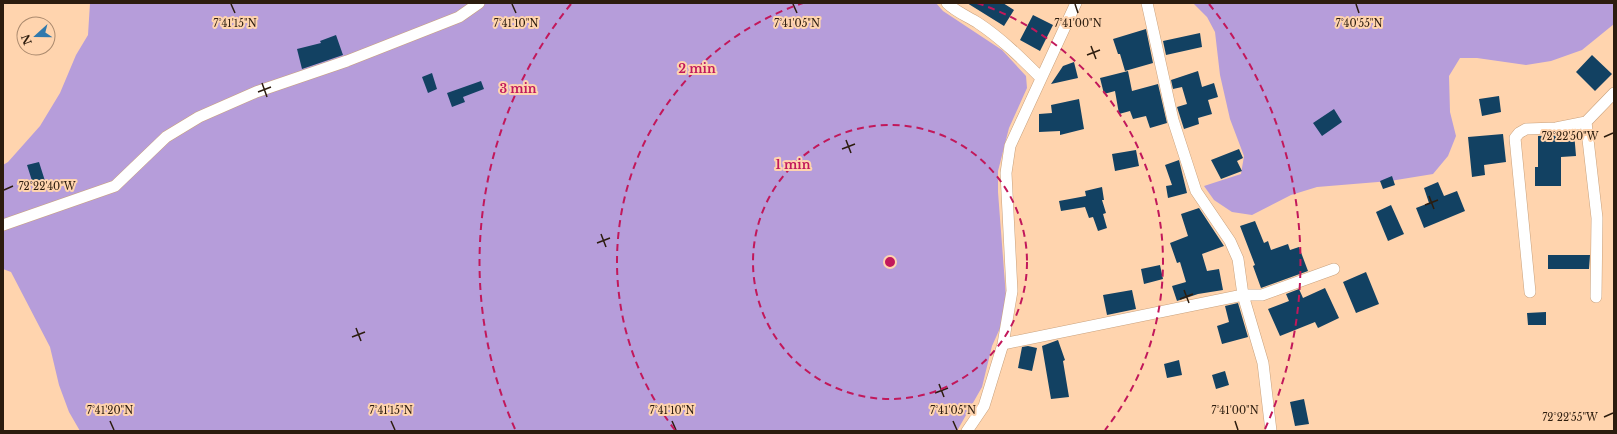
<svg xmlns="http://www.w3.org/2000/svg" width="1617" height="434" viewBox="0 0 1617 434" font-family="'Libre Baskerville',serif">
<rect width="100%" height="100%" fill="#ffd4ae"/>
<path fill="#b69dda" d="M90 3H936L943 11 1002 50 1026 76 1027 88 1009 128 998 171V192L1006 297 1001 326 992 346 982 387 957 431H80L69 412 59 385 50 347 11 272 3 269V165L8 162 40 126 60 93 76 55 88 35Z
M1193 3H1614V24L1582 50 1551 61 1526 65 1477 58H1460L1449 76 1450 112 1456 136 1448 156 1433 174 1390 181 1317 187 1291 195 1252 215 1232 212 1214 200 1204 186 1241 174 1244 156 1230 119 1220 75 1215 32 1207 17Z"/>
<path fill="#124162" d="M967 3H1003L1014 10 1004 26Z
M1033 15 1053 25 1040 51 1020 40Z
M1146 29 1153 63 1125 71 1120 54H1118L1113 39Z
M1200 33 1202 47 1166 55 1163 41Z
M336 35 343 55 302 69 297 49 321 43 320 41Z
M1592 55 1612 74 1595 91 1576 72Z
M1074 62 1078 78 1051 84 1063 66Z
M1128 71 1132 91 1158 84 1167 123 1150 128 1146 116 1133 119 1130 111 1119 114 1115 91 1104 94 1100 78Z
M1198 71 1202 87 1214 83 1218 97 1208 100 1212 114 1198 118 1199 124 1184 129 1177 107 1187 104 1182 87 1173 89 1171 80Z
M432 73 437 89 428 93 422 77Z
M481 81 484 89 463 97 465 102 452 107 447 93Z
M1499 96 1501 112 1482 116 1479 99Z
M1079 99 1084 129 1060 135V131L1039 132V114L1052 113 1051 105Z
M1334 109 1342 122 1322 136 1313 123Z
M1574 132 1576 156 1561 157V186H1535V167H1538V136L1556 135Z
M1503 134 1506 162 1484 165 1485 175 1472 177 1468 137Z
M1239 149 1243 158 1237 161 1242 171 1221 179 1211 160Z
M1136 150 1139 166 1115 171 1112 154Z
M1179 160 1187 193 1168 198 1166 186 1172 185 1165 165Z
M39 162 45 181 33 184 27 165Z
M1392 176 1395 185 1383 189 1380 181Z
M1438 182 1444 196 1457 191 1465 211 1424 228 1416 208 1429 203 1424 188Z
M1102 187 1104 200H1102L1106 213 1103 214 1107 228 1098 231 1093 217 1089 218 1085 207 1061 211 1059 201 1086 196 1085 191Z
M1391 205 1404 234 1388 241 1376 212Z
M1199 208 1224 246 1202 254 1207 271 1219 269 1223 290 1198 294 1177 301 1172 286 1186 282 1180 262 1177 263 1170 243 1188 236 1181 214Z
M1255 221 1264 243 1268 241 1271 250 1288 244 1290 250 1299 247 1308 271 1261 288 1253 266 1255 265 1240 226Z
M1548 255H1590L1589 269H1548Z
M1160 265 1163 279 1144 284 1141 269Z
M1366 272 1379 304 1356 313 1343 282Z
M1325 288 1339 318 1318 328 1315 322 1280 336 1268 309 1289 301 1286 294 1299 289 1303 298Z
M1132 290 1136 309 1107 315 1103 295Z
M1238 303 1248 337 1222 344 1217 326 1229 322 1225 306Z
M1546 312V325H1528L1527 313Z
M1058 340 1065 360 1063 361 1069 397 1051 399 1042 346Z
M1028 346 1037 348 1032 371 1018 368 1022 347Z
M1179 360 1182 375 1167 378 1164 364Z
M1225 371 1229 385 1216 389 1212 375Z
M1304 399 1309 424 1295 426 1290 402Z"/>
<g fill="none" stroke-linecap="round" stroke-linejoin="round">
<g stroke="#c9a17c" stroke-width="12">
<path id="street" d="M947 3C956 12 967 16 978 23 1002 39 1021 58 1041 78
M1147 3 1173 120 1196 191 1230 241 1238 259 1243 295 1263 363 1271 431
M1586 122 1597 218 1596 297
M3 225 115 186 166 137 199 117 256 92 347 61 459 17 479 3
M1530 292 1515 138 1519 133 1526 129 1556 128 1586 122 1614 93
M1003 344 1243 295H1262L1334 269
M967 431 984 406 1003 344 1012 291 1006 173 1010 146 1076 3"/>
</g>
<use href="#street" stroke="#fff" stroke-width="11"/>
</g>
<path fill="none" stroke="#2c1c0e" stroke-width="1.5" d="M231 4 235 13M512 4 516 13M793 4 797 13M1075 4 1078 13M1356 4 1359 13M1091 46 1096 59M1087 55 1100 50M262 83 267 97M258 92 271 87M1604 137 1613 133M846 140 851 153M842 149 855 144M4 190 13 186M1429 196 1434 209M1425 205 1438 200M601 234 606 247M597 243 610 238M1184 290 1189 303M1180 299 1193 294M356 328 361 341M352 337 365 332M939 384 944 397M935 393 948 388M1604 417 1613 413M110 421 114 430M391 421 395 430M672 421 676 430M953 421 957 430M1235 421 1238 430"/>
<g fill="none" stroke="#c2185b" stroke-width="2" stroke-dasharray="7 5">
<circle cx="890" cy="262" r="137"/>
<path d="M675 430A273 273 0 0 1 803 3M977 3A273 273 0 0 1 1105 430"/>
<path d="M515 429A410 410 0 0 1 571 4M1209 4A410 410 0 0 1 1265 429"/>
</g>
<g font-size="10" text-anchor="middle" fill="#2c1c0e" stroke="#ffd4ae" stroke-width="4" stroke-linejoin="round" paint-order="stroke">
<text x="235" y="27">7°41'15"N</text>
<text x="516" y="27">7°41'10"N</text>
<text x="797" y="27">7°41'05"N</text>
<text x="1078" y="27">7°41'00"N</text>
<text x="1359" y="27">7°40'55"N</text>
<text x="1570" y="140">72°22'50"W</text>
<text x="47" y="190">72°22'40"W</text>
<text x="110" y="414">7°41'20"N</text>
<text x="391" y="414">7°41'15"N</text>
<text x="672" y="414">7°41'10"N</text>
<text x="953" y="414">7°41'05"N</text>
<text x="1235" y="414">7°41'00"N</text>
<text x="1570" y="421">72°22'55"W</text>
</g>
<circle cx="890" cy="262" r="6" fill="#c2185b" stroke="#ffd4ae" stroke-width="2"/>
<g font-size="12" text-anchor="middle" font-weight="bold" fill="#c2185b" stroke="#ffd4ae" stroke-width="4" stroke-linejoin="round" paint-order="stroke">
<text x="697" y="73">2 min</text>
<text x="518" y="93">3 min</text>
<text x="793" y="169">1 min</text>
</g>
<rect width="1617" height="434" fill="none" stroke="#2c1c0e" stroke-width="8"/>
<g transform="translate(36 36) rotate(249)"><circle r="19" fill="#ffd4ae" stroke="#ab8a6e"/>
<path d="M0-3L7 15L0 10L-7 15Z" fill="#3079ad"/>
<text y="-6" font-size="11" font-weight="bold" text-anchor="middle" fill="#2c1c0e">N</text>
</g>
</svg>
